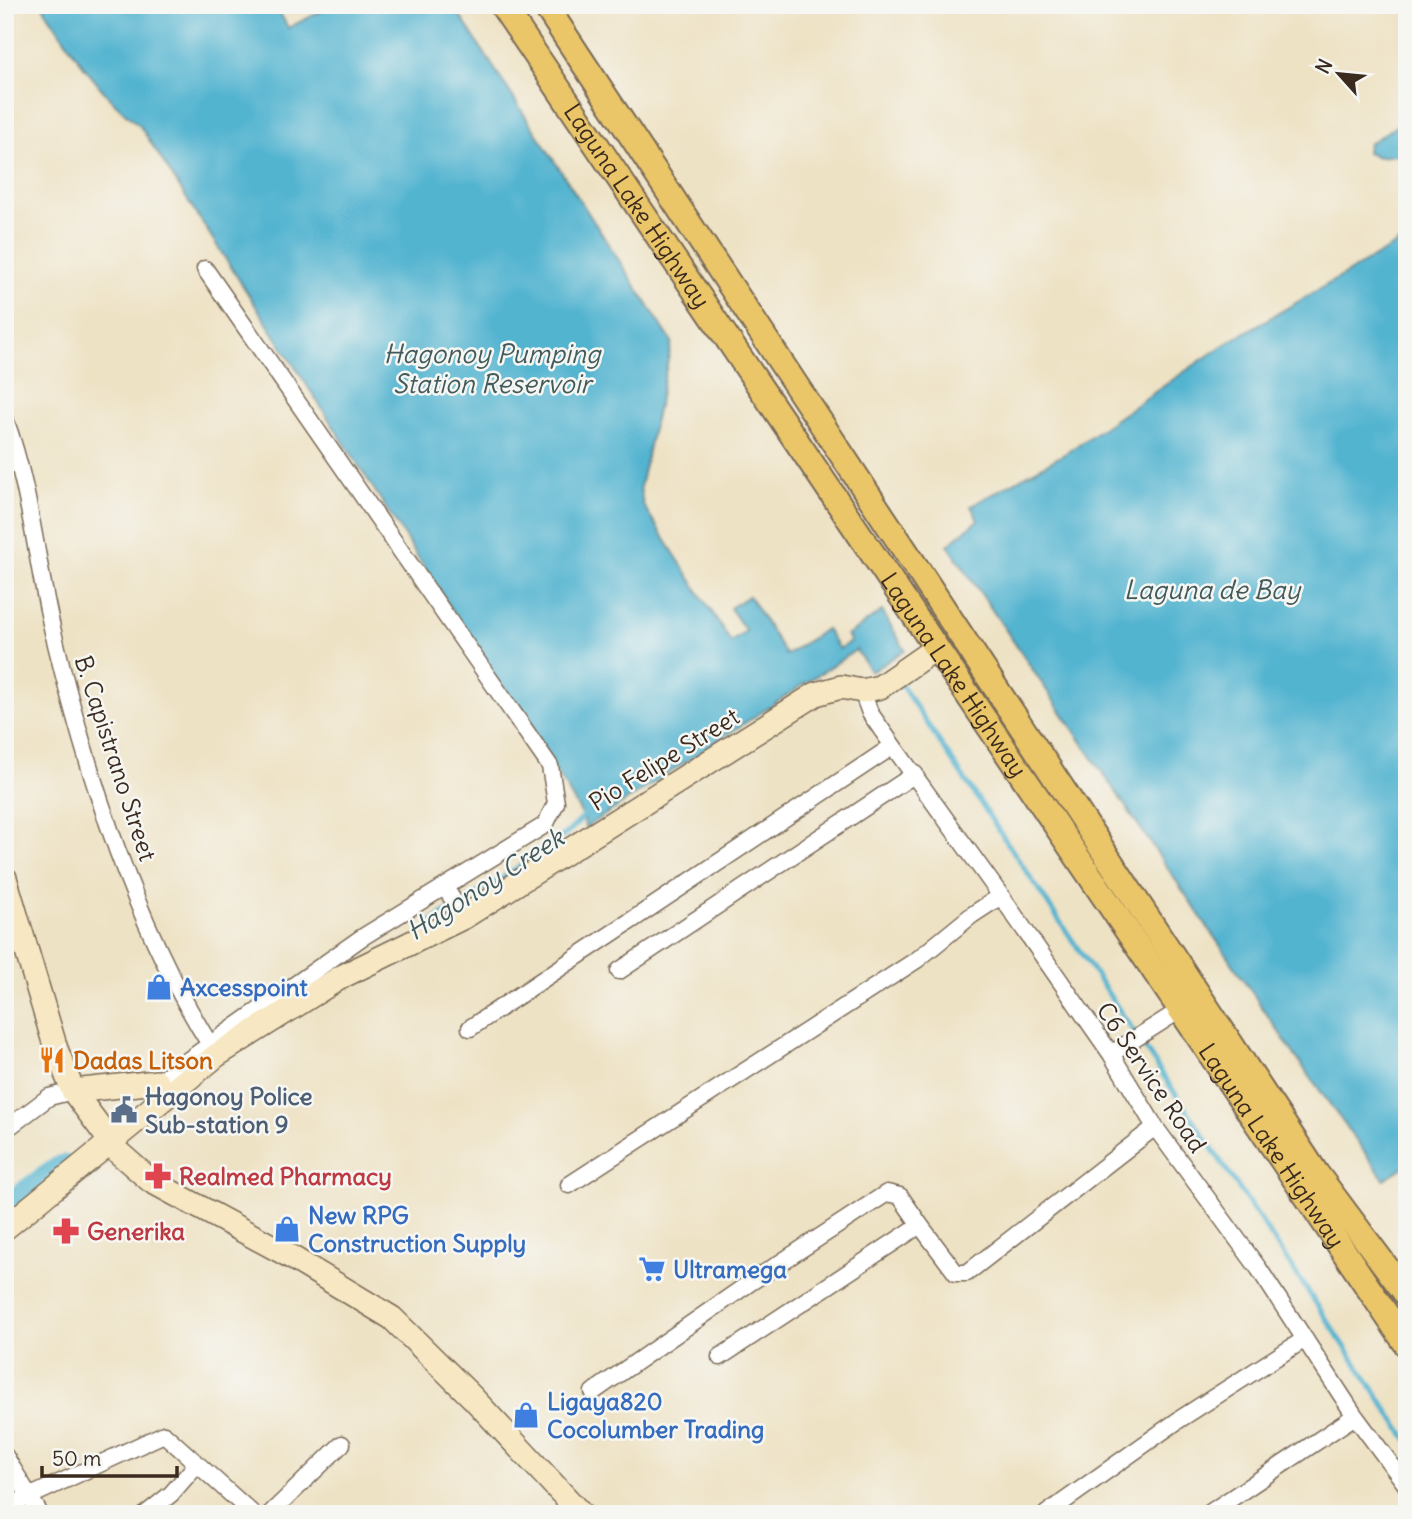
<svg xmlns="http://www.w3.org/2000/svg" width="1412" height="1519" viewBox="0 0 1412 1519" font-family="Delius,sans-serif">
<rect width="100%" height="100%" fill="#f6f6f2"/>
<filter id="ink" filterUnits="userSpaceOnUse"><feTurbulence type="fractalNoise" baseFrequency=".0143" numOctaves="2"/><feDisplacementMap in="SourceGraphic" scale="14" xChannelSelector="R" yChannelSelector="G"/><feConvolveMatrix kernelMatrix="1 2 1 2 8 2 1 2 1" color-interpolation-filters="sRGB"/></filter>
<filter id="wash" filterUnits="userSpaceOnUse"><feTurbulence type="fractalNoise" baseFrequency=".00686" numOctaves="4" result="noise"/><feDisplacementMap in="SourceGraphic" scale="28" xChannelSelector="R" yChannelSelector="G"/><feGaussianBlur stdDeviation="1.57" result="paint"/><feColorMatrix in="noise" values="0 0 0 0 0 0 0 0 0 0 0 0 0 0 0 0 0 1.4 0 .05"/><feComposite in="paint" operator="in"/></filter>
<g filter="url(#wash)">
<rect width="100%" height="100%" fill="#eee2c4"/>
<path fill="#52b4d0" stroke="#466f77" stroke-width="2" d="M42 5H276L288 28 324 10 323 5H453L672 342 640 487 643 505 731 642 746 631 730 608 749 596 786 655 826 629 839 649 851 641 847 636 882 611 905 650 871 672 856 650 585 828 584 818 567 789 140 126C98 93 71 49 42 5Z
M1407 119V154L1378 157 1367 152 1368 144Z
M1407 238V1165L1384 1179 1298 1060 948 545 978 520 971 506 1066 453 1222 346Z"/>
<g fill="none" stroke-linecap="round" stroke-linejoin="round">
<path stroke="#52b4d0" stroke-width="5" d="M898 680 1407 1439
M432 921C456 906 581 834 585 812"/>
<path stroke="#52b4d0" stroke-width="33" d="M5 1212 63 1171"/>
</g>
</g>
<g filter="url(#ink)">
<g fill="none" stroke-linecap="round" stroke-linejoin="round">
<g stroke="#7a6a58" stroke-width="19">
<path id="minor" d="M5 419C31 489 36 564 54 636 88 777 136 929 214 1051
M862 691 870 713 893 746 1001 896 1111 1054 1155 1127 1259 1269 1355 1416 1407 1486
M446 889 464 917
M619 971 915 774
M470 1028 893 746
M1111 1054 1188 1005
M157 1082 361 938 545 825 556 803 550 766 205 269
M5 1130 49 1097 73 1091
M569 1185 918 959 972 915 1001 896
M720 1357 920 1225 956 1273H967L1155 1127
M593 1392 751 1282 887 1193 900 1196 920 1225
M5 1456 40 1514
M5 1508 164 1434 253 1514
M146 1514 171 1494 197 1464
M270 1514 342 1444
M1046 1514 1180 1419 1305 1339
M1208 1514 1355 1416"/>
</g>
<g stroke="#7a6a58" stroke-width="26">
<path id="secondary" d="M5 878 56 1049 73 1091 119 1153 151 1181 286 1254 392 1318 473 1398 581 1514
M73 1091 157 1082
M5 1228 217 1055 341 977 464 917 816 694 841 687 862 691 880 687 936 648"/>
</g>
<g stroke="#7a6a58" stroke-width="28">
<g id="primary">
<path id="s1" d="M502 5 1407 1345"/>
<path d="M545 5 1316 1173 1407 1295"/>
</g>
</g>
<use href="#minor" stroke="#fff" stroke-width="16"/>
<use href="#secondary" stroke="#f7e8c3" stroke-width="23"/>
<use href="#primary" stroke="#eac669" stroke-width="24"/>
</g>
</g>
<defs>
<g id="shop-bare" transform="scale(2.1)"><path d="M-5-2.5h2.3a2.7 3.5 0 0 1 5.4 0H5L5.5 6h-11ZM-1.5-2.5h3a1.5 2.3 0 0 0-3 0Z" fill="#3f7fe0" stroke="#f6f6f2" stroke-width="2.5" paint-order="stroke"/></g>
<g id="restaurant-bare" transform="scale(2.1)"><path d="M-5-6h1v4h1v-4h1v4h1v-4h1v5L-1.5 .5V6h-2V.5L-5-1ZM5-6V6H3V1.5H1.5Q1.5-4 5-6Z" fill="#e8710a" stroke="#f6f6f2" stroke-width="2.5" paint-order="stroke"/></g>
<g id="civic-bare" transform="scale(2.1)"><path d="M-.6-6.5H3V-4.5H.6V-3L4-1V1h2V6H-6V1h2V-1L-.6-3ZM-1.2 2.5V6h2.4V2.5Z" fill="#5c6f8a" stroke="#f6f6f2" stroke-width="2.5" paint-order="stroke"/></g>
<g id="pharmacy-bare" transform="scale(2.1)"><path d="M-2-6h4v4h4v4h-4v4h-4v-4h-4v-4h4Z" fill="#e0444e" stroke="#f6f6f2" stroke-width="2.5" paint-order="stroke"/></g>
<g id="supermarket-bare" transform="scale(2.1)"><path d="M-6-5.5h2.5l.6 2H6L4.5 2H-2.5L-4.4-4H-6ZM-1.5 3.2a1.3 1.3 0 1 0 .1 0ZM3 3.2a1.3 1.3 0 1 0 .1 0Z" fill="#3f7fe0" stroke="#f6f6f2" stroke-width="2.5" paint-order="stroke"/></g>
</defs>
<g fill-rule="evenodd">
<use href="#shop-bare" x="159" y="987"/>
<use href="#restaurant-bare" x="52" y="1060"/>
<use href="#civic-bare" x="124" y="1110"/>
<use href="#pharmacy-bare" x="158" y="1176"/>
<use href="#shop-bare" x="287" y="1229"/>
<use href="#pharmacy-bare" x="66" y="1231"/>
<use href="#supermarket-bare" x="652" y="1269"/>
<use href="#shop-bare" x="526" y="1415"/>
</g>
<g text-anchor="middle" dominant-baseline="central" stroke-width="5" stroke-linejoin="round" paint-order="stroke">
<g font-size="24" fill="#3b2a1e" stroke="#f6f6f2">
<text stroke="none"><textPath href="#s1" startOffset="242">Laguna Lake Highway</textPath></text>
<text stroke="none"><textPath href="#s1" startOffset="808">Laguna Lake Highway</textPath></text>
<text transform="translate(116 758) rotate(72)">B. Capistrano Street</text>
<text transform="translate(664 759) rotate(-32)">Pio Felipe Street</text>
<text transform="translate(1152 1077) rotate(56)">C6 Service Road</text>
<text stroke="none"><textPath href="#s1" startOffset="1376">Laguna Lake Highway</textPath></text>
</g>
<g font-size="24" font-weight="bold" fill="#366cbe" stroke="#f6f6f2" text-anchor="start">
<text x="180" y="987">Axcesspoint</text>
<text x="308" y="1215">New RPG<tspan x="308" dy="28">Construction Supply</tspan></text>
<text x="673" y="1269">Ultramega</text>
<text x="547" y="1401">Ligaya820<tspan x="547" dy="28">Cocolumber Trading</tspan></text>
</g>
<g font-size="24" font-weight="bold" fill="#c56008" stroke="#f6f6f2" text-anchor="start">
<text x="73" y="1060">Dadas Litson</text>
</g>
<g font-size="24" font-weight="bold" fill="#4e5e75" stroke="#f6f6f2" text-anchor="start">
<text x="145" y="1096">Hagonoy Police<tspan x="145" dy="28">Sub-station 9</tspan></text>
</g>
<g font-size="24" font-weight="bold" fill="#be3a42" stroke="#f6f6f2" text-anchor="start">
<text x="179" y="1176">Realmed Pharmacy</text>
<text x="87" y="1231">Generika</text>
</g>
<g font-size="26" font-style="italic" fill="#435a5c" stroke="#f6f6f2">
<text x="492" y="353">Hagonoy Pumping<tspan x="492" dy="30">Station Reservoir</tspan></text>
<text x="1212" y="589">Laguna de Bay</text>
<text transform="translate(485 884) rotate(-33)">Hagonoy Creek</text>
</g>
</g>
<rect width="1412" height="1519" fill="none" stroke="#f6f6f2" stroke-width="28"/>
<g transform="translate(1339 74) rotate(297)" stroke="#f6f6f2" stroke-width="5" paint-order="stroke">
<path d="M0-5L12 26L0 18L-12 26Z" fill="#3b2a1e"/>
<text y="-10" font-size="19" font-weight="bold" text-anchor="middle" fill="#3b2a1e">N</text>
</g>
<path d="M42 1466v10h135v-10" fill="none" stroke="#3b2a1e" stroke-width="3.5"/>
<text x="52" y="1466" font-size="21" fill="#3b2a1e" stroke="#f6f6f2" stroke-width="5" paint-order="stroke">50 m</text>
</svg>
